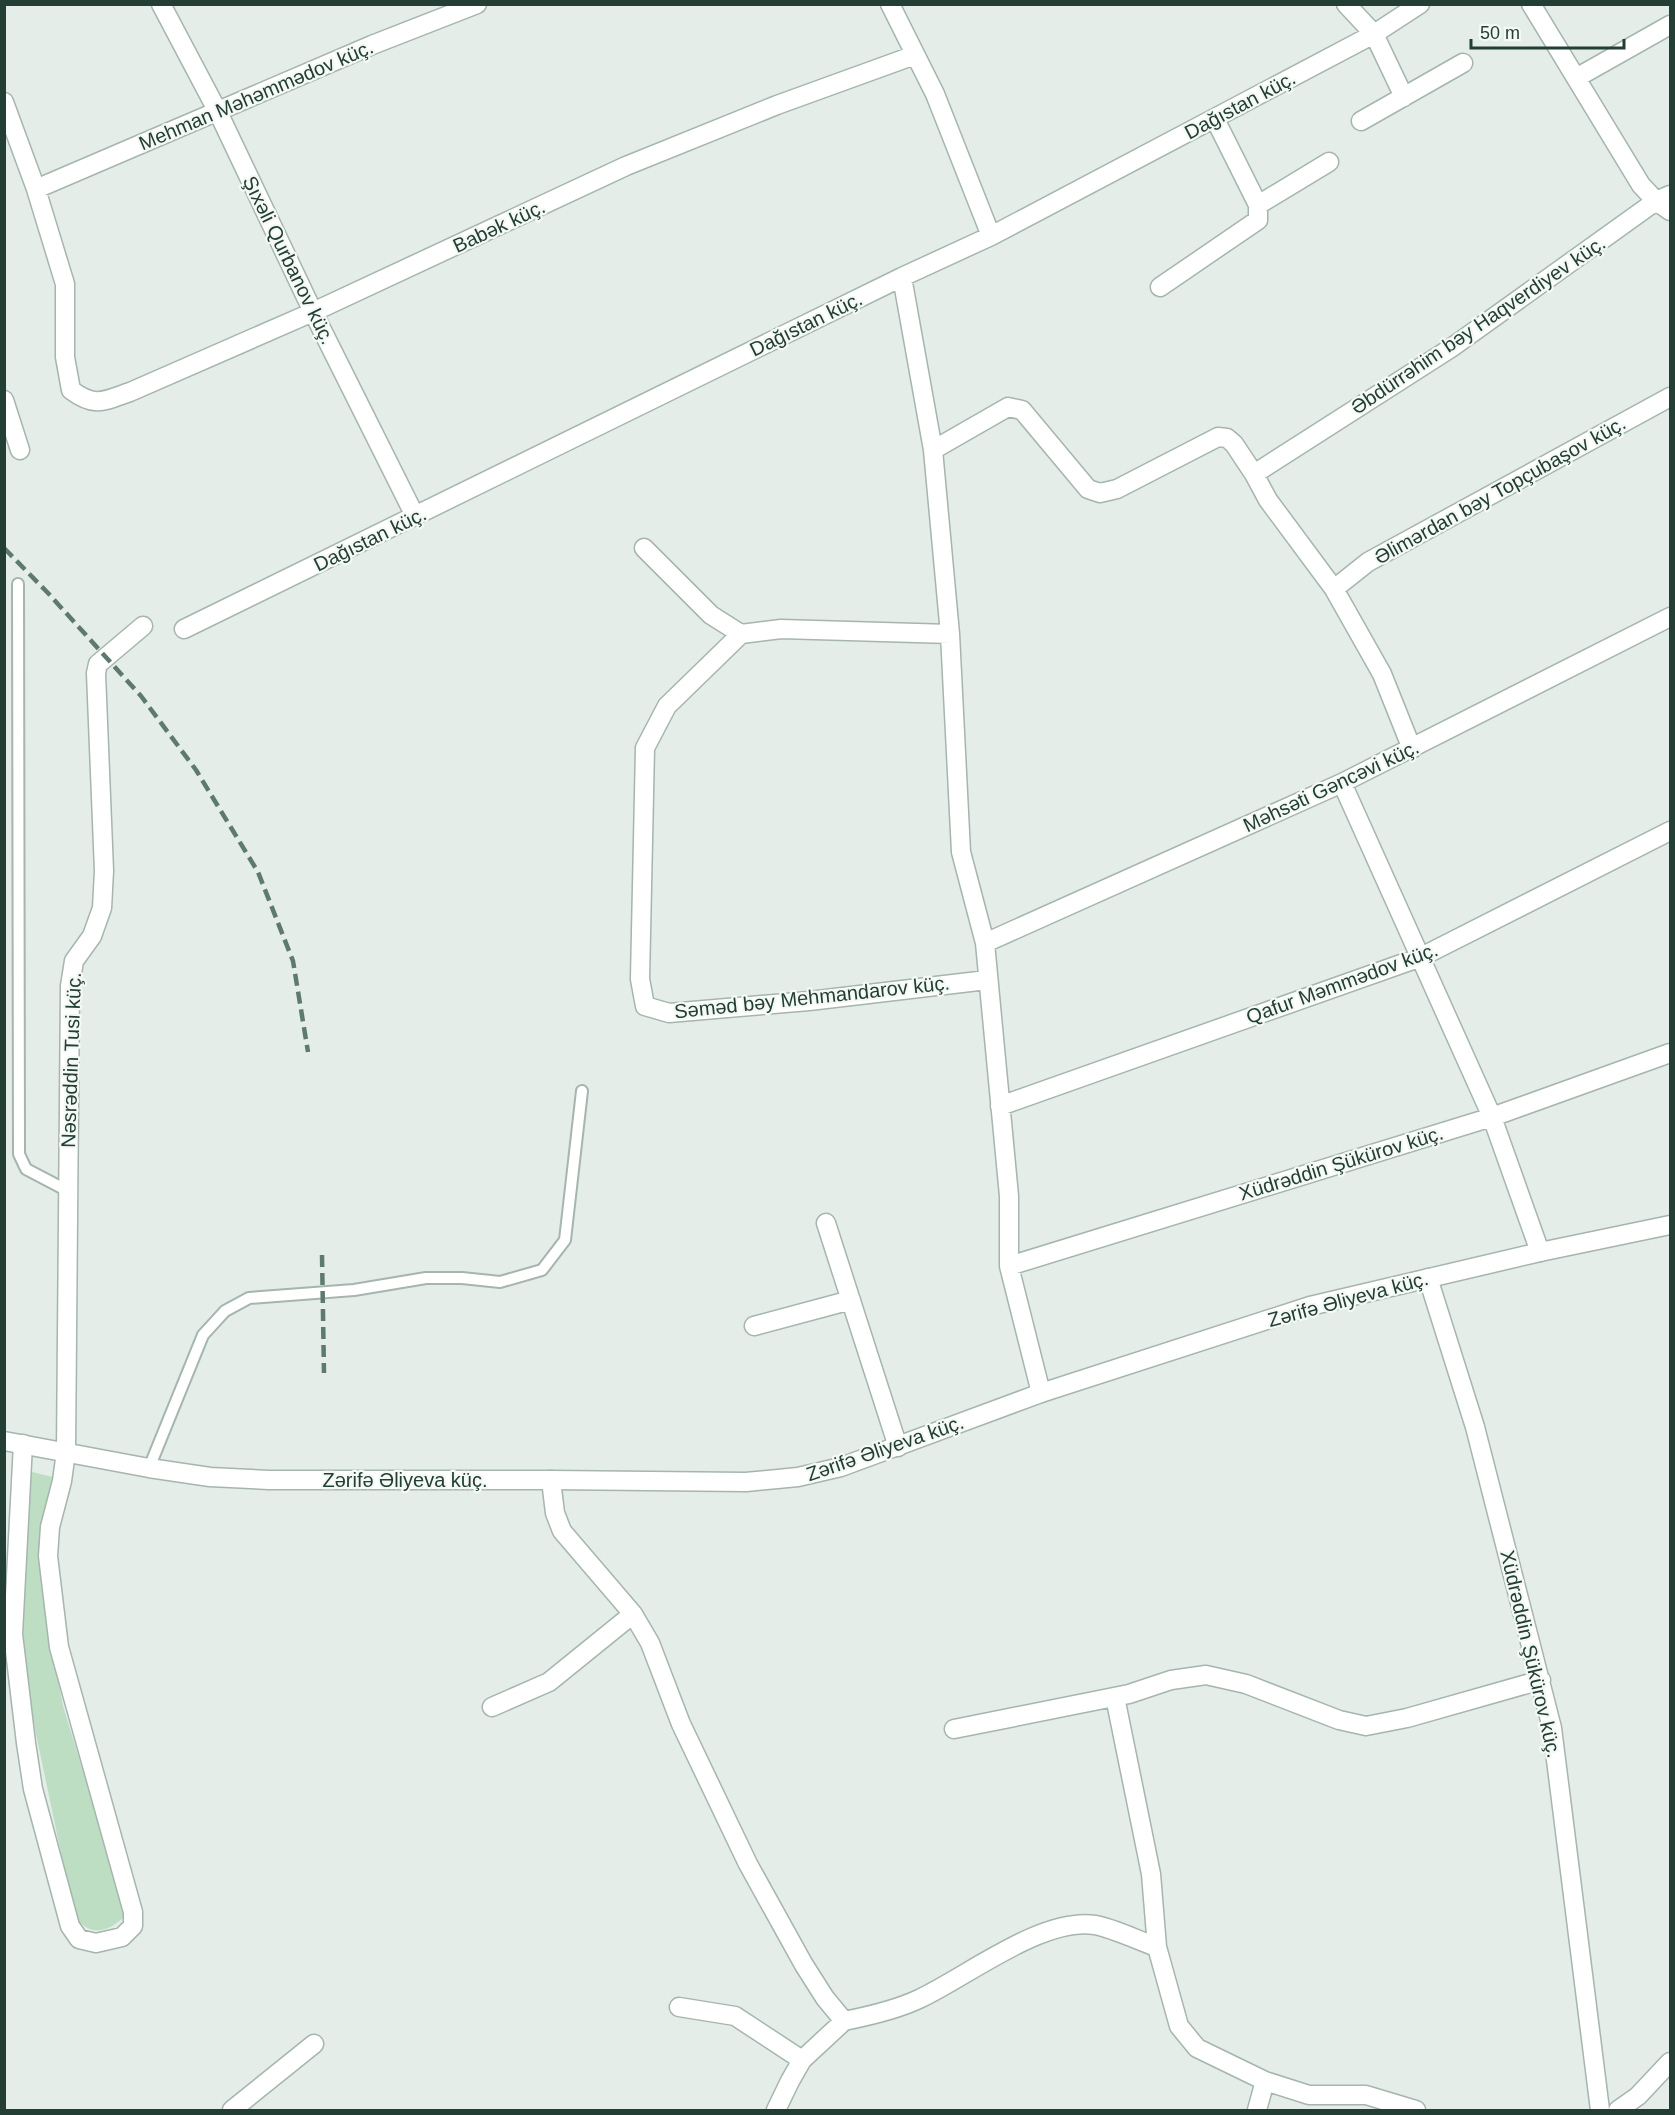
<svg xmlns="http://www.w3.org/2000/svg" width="1675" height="2115" viewBox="0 0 1675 2115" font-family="Helvetica,sans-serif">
<rect width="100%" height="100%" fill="#e4ede8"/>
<path fill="#bddec2" d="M28 1471 57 1478 47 1621 63 1706 123 1902V1918C105 1934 88 1936 74 1915L36 1734 25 1666 22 1604 29 1504Z"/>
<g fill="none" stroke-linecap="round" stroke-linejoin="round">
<g stroke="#a6b5ae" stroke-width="14">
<path id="service" d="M18 584 19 1154 26 1169 68 1191
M149 1468 203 1335 225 1311 249 1298 354 1290 426 1278H462L500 1282 542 1270 565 1240 582 1091"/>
</g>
<g stroke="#a6b5ae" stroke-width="21">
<path id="minor" d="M161 4 218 112 313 312 415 516
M890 4 935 94 991 236
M1346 4 1374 34 1404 97
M1531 4 1641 185 1656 201 1670 211
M1576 78 1670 25
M4 102 36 189 65 284V357L71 390C95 408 104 401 130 392L313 312 626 166 777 105 915 55
M1361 121 1463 63
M36 189 372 45 477 4
M1258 205 1329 162
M902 277 933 450 950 634 961 852 985 943 1009 1196V1266L1041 1393
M1160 287 1258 220V205L1215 119
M4 400 20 450
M933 450 1008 407 1022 410 1088 489 1100 493 1117 489 1218 437 1227 438 1234 444 1254 474 1268 500 1334 589 1382 674 1412 749
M1254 474 1451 348 1656 201 1670 195
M644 548 711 615 741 634
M1334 589 1368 562 1670 397
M184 629 902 277 991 236 1374 34 1420 4
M950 634 781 629 741 634 667 706 645 748 640 979 645 1006 669 1013 809 1001 987 980
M1342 783 1492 1117 1540 1252
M985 943 1342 783 1670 617
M1000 1106 1421 957 1670 831
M826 1223 898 1447
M1009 1266 1492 1117 1670 1053
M1428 1278 1475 1427 1552 1728 1600 2110
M754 1326 851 1300
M23 1444 13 1634 26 1743 33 1789 70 1926 79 1939 96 1943 122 1937 133 1926V1912L59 1647 48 1556 50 1527 62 1481 66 1452 70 986 74 961 92 936 102 908 104 871 96 673 98 664 143 626
M551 1480 555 1513 562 1531 633 1614 650 1643 681 1724 748 1864 804 1965 825 1998 844 2021
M1115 1697 1151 1874 1157 1947
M492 1707 549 1682 633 1614
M954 1729 1129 1694 1171 1680 1206 1675 1246 1684 1339 1720 1366 1726 1407 1718 1541 1680
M679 2007 735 2016 802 2060
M844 2021C869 2016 896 2010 919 1999 968 1976 1042 1917 1095 1925 1113 1928 1139 1941 1157 1947L1179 2026 1197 2048 1265 2081 1309 2095H1366L1416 2110
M232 2110 314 2044
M776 2110 790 2081 802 2060 844 2021
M1257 2110 1265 2081
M1618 2110 1638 2096 1670 2062"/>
</g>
<g stroke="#a6b5ae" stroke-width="21">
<path id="tertiary" d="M4 1441 149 1468 210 1477 269 1480H551L746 1482 798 1477 841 1467 1041 1393 1310 1306 1540 1252 1670 1225"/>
</g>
<use href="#service" stroke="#fff" stroke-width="10"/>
<use href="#minor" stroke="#fff" stroke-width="18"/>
<use href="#tertiary" stroke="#fff" stroke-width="18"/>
<path stroke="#5e7a6f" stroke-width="4.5" stroke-dasharray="12 6" stroke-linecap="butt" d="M4 548 48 593 141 696 196 770 258 872 293 961 308 1052
M322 1255 324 1373"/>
</g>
<g text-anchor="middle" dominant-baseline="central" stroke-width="4.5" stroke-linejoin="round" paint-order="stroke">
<g font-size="20" fill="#233e34" stroke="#f4f9f6">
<text transform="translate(256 95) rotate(-23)">Mehman Məhəmmədov küç.</text>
<text transform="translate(1240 105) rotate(-28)">Dağıstan küç.</text>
<text transform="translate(499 226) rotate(-25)">Babək küç.</text>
<text transform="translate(289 260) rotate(64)">Şıxəli Qurbanov küç.</text>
<text transform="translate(806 324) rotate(-26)">Dağıstan küç.</text>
<text transform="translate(1478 325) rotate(-34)">Əbdürrəhim bəy Haqverdiyev küç.</text>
<text transform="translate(1500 490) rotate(-29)">Əlimərdan bəy Topçubaşov küç.</text>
<text transform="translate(370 539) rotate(-26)">Dağıstan küç.</text>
<text transform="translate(1331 786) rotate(-25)">Məhsəti Gəncəvi küç.</text>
<text transform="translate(1342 983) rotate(-20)">Qafur Məmmədov küç.</text>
<text transform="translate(812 997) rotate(-6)">Səməd bəy Mehmandarov küç.</text>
<text transform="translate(71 1060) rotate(-88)">Nəsrəddin Tusi küç.</text>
<text transform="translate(1341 1163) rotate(-17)">Xüdrəddin Şükürov küç.</text>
<text transform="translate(1348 1299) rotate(-15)">Zərifə Əliyeva küç.</text>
<text transform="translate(885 1448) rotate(-19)">Zərifə Əliyeva küç.</text>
<text x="405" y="1480">Zərifə Əliyeva küç.</text>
<text transform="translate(1531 1654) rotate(77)">Xüdrəddin Şükürov küç.</text>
</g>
</g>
<rect width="1675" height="2115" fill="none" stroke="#233e34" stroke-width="12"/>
<path d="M1471 39v9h153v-9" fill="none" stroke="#233e34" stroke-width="3"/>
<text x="1480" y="39" font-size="18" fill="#233e34" stroke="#f4f9f6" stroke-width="4.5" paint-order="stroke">50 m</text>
</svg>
